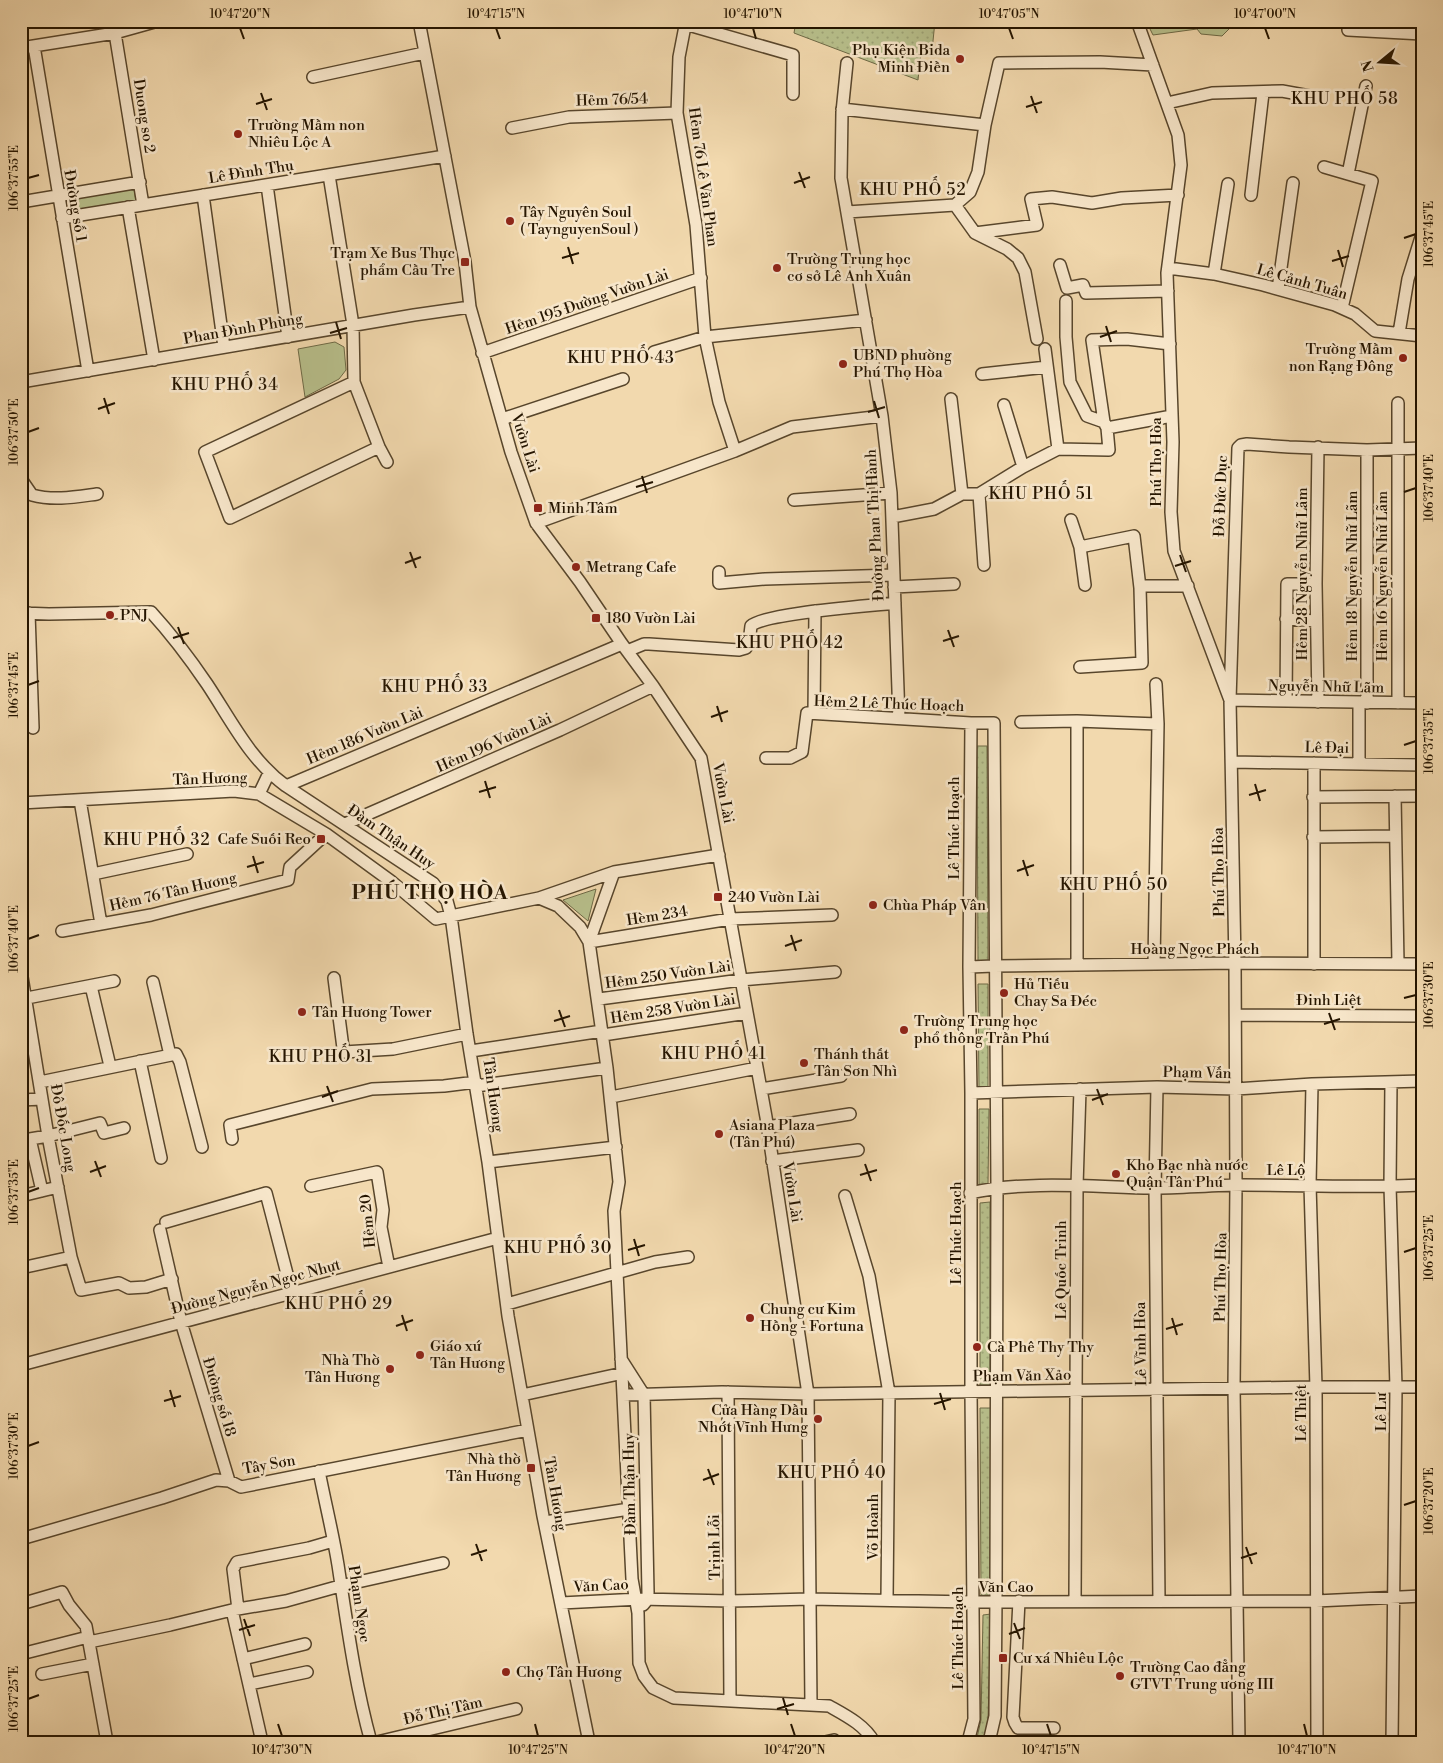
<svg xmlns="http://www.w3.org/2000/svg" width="1443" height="1763" viewBox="0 0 1443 1763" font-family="'Libre Bodoni',serif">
<defs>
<pattern id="grass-dots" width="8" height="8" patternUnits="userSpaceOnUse" patternTransform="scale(1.25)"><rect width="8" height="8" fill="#b8c08c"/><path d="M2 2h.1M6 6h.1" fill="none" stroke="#9ea477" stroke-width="1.8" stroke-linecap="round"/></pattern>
</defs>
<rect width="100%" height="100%" fill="#f2d9ae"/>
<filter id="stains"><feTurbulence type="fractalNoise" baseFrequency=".004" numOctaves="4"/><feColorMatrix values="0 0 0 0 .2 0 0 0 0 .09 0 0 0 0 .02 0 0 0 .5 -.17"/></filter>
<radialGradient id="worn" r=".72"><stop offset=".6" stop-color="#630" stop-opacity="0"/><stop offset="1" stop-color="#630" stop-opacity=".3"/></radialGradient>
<path fill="url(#grass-dots)" stroke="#6e6a46" d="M796 21H935L932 51 921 52 918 80 794 33Z
M977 746H987L988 961H978Z
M978 984H988V1090H979Z
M979 1109H989L988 1185H979Z
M990 1202V1385H980V1203Z
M980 1408H991L990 1595H981Z
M991 1614 988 1720 983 1742H976L981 1720 983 1615Z"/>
<path fill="#b8c08c" stroke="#6e6a46" d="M1146 21H1231V27L1222 36 1201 34 1197 29 1153 35Z
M134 189 136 201 72 211 70 199Z
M335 342 344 347 346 370 339 379 305 397 298 349Z
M596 889 588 921 563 900Z"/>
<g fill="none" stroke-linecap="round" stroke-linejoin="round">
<g stroke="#58462c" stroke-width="14">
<path id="minor" d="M419 21 465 262 470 307 511 452 536 523 580 582 622 644 653 686 701 758 766 1117 808 1394 811 1705
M686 21 679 57 677 113 696 225 705 337 719 402 735 451
M1137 21 1178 135 1181 165 1167 273 1173 442 1171 512 1174 551 1230 700 1235 963 1236 1185 1234 1388 1239 1742
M685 24 793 55V94
M1348 30 1422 34
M115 33 143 205
M34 46 88 371
M21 48 115 33 158 21
M847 63 842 112 841 178 882 416 891 493 899 718
M313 77 424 53
M1167 103 1212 93 1282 91 1315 97
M842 109 985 125
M512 128 569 117 677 113
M1324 167 1348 174
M329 175 353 325 354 382 379 447 387 462
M267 185 288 337
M203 195 224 347
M1251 195 1263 93
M21 202 140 182
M128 207 154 360
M847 212 955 205
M62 218 445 156
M975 233 1037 225 1031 199 1052 197 1092 203 1122 198 1178 195
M1060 265 1067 288 1083 285 1086 293 1168 291
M1168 268 1214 274 1263 285 1335 305 1355 314 1375 331 1422 336
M1214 274 1228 184
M1278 289 1293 183
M1066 301V337L1070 382 1087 416 1104 422 1106 426
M1342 308 1372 181 1348 174 1366 86
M1399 333 1408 279 1422 234
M1037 339 1025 272 1018 258 1007 249 975 233 955 205 970 192 978 172 985 125 999 63 1100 62 1153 65
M1045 349 1058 449
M654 352 705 337 866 320
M482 353 701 278
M982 374 1047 367
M21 382 414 315 470 307
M354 382 205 452 230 518 379 447
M951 399 962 494
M1398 403V703
M1004 405 1023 467
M502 419 623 379
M1104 422 1092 340 1127 339 1170 344
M1422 448 1367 450 1289 447 1247 444 1241 445 1238 448 1230 700 1422 703
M21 479 32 495C54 501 75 497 97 494
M979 494 984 565
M794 500 891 493
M892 517 934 509 962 494H979L1023 467 1058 449 1109 450 1107 428 1172 416
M1071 520 1080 547 1134 536 1140 588 1142 663 1080 667
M536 523 735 451 792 427 882 416
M1080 547 1085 585
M719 572V583L765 579 894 575
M1140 586H1188
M894 587 954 584
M21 613 49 614 151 612C172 635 190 659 207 684 231 720 250 760 286 786L433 883 447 901 451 916 467 1034 488 1162 508 1316 543 1516 589 1742
M29 613 33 728
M1286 619 1316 621
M627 651 644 644H649L739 650 746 648 749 643 751 626C764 613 871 606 895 603
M1286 701 1287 584H1316
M1318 702 1316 584 1318 447
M1367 703V450
M814 713 815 611
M1021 722 1077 721 1158 724
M766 758H790L802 752 807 713 971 723H994L997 1187 996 1596 995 1716 989 1742
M1232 762 1422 765
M1314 763V964
M1359 764V702
M286 786 622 644
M259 794 269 773
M1395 796 1398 964
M1313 797 1422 796
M80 800 101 924
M21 803 234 791 259 794 326 834 392 882 436 919 539 898 558 906 580 927 589 942 607 1068 619 1182 614 1211 632 1579 638 1613 639 1663 644 1676 653 1688 674 1698 829 1706C845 1715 865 1725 874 1742
M345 824 560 730 653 686
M1313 837 1395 836
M614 872 589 942 730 919 832 915
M93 874 187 854
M539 898 614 872 719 855
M62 931 151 915 288 880 290 867 326 834
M1154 964 1158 724 1156 684
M1077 965V721
M969 967 994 966 1235 963 1422 964
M21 971 48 1136 71 1257 81 1290 119 1283 129 1288 146 1287 172 1279
M334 978 343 1048 344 1052 393 1049 467 1034
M153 982 170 1055
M91 986 110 1066
M27 998 114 981
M599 999 741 980 835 972
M1236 1015 1422 1016
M603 1035 747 1013
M471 1051 602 1031
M140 1061 161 1158
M40 1082 176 1054 180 1062 202 1147
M1391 1082 1390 1186 1396 1387 1392 1742
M1312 1084 1310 1185 1316 1387 1317 1742
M476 1086 607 1068
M1157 1087 1155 1188 1159 1601
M761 1089 841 1076
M971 1093 1157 1087 1236 1089 1312 1084 1422 1081
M611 1097 757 1068
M21 1100 42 1099
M767 1127 850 1114
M232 1139 230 1125 372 1089 444 1086 476 1082
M772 1161 858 1150
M488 1162 616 1147
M311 1186 377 1172 383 1210 381 1227 389 1267
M42 1191 30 1139 48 1136 100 1123 104 1133 124 1128
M970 1193C1029 1180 1092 1187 1152 1188 1182 1188 1213 1185 1243 1185 1303 1185 1362 1188 1422 1185
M21 1196 58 1187
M845 1196 869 1276 889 1393 887 1600
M166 1222 266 1193 292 1293
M160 1230 181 1322 229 1481
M21 1268 71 1257
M507 1304 655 1262 688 1257
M621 1359 644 1395 648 1592V1599L643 1605
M21 1365 498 1238
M728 1392 730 1701
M522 1395 628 1372
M623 1395 722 1392 808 1394 1316 1387H1422
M319 1471C325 1502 333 1534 338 1565 347 1624 355 1684 371 1742
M545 1522 629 1509
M21 1539 162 1498 216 1480 229 1481 241 1487 528 1430
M1019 1601 1013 1717 1015 1723 1018 1728H1054
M1075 1601 1077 1186 1080 1089
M561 1603 640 1599 730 1601 809 1599 973 1602 1316 1601 1422 1596
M21 1604 62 1592 69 1605 86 1626 107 1742
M238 1609 233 1569 237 1562 309 1548 333 1541
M232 1610 262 1742
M89 1642 170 1625 232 1610 286 1601 340 1586 443 1563
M21 1654 88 1637
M243 1659 305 1644
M42 1674 93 1664
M250 1684 307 1672
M377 1742 516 1709
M825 1742 834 1740
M968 1742 974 1719 971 1392V1093L969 967 971 723"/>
</g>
<use href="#minor" stroke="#f7e6ca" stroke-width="11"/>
</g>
<path fill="none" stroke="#251500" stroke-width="2" d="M240 28 244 39M496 28 500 39M753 28 756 39M1009 28 1013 39M1265 28 1269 39M261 93 267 110M1031 96 1037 113M256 104 272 99M1026 107 1042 102M799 172 805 188M28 178 39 175M794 183 810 177M1404 238 1416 234M568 247 573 264M1338 250 1343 267M562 258 579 253M1332 261 1349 256M336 322 341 339M1106 326 1111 342M330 333 347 328M1100 337 1117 331M104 398 109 414M874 401 879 418M98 409 115 403M868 412 885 407M28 432 39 428M642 476 647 493M636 487 653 482M1404 492 1416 488M410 552 416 568M1180 555 1186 572M405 563 421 557M1175 566 1191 561M178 627 184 644M948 630 954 647M173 638 189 633M943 641 959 636M28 685 39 681M717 706 722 722M711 717 728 711M1404 745 1416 741M485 781 490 798M1255 784 1260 801M479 792 496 787M1249 795 1266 790M253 856 258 873M1023 860 1028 876M247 867 264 862M1017 871 1034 865M791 935 796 951M28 939 39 935M785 946 802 940M1404 998 1416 995M559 1010 565 1027M1329 1013 1335 1030M554 1021 570 1016M1324 1024 1340 1019M327 1086 333 1102M1097 1089 1103 1105M322 1097 338 1091M1092 1100 1108 1094M95 1161 101 1177M865 1164 871 1181M90 1172 106 1166M860 1175 877 1170M28 1192 39 1188M634 1239 639 1256M628 1250 645 1245M1404 1252 1416 1248M402 1315 407 1331M1172 1318 1177 1335M396 1326 413 1320M1166 1329 1183 1324M170 1390 175 1407M940 1393 945 1410M164 1401 181 1396M934 1404 951 1399M28 1446 39 1442M708 1469 714 1485M703 1480 719 1474M1404 1505 1416 1501M476 1544 482 1561M1246 1547 1252 1564M471 1555 487 1550M1241 1558 1257 1553M244 1619 250 1636M1014 1623 1020 1639M239 1630 255 1625M1009 1634 1025 1628M783 1698 788 1715M28 1699 39 1695M777 1709 794 1704M278 1724 282 1736M535 1724 538 1736M791 1724 795 1736M1047 1724 1051 1736M1304 1724 1307 1736"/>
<g fill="#8f2418" stroke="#f7e6ca" stroke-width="2">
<circle cx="960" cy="59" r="5"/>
<circle cx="238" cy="134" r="5"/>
<circle cx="510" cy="221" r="5"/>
<rect x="460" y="257" width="10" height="10" rx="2.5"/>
<circle cx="777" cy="268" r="5"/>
<circle cx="1403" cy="358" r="5"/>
<circle cx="843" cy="364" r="5"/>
<rect x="533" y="503" width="10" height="10" rx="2.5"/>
<circle cx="576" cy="567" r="5"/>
<circle cx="110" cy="615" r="5"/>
<rect x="591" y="613" width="10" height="10" rx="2.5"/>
<rect x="316" y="834" width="10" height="10" rx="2.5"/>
<rect x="713" y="892" width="10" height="10" rx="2.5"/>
<circle cx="873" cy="905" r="5"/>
<circle cx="1004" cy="993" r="5"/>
<circle cx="302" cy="1012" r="5"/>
<circle cx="904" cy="1030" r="5"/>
<circle cx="804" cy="1063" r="5"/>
<circle cx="719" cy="1134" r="5"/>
<circle cx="1116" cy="1174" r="5"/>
<circle cx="750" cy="1318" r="5"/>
<circle cx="977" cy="1347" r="5"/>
<circle cx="420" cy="1355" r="5"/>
<circle cx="390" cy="1369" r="5"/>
<circle cx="818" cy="1419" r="5"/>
<rect x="526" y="1463" width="10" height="10" rx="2.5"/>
<rect x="998" y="1653" width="10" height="10" rx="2.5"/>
<circle cx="506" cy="1672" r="5"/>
<circle cx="1120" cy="1676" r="5"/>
</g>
<g text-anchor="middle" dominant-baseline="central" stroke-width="5" stroke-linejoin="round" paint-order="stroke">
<g font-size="15" fill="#251500" stroke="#f7e6ca" text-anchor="start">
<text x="950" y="50" text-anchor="end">Phụ Kiện Bida<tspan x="950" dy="17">Minh Điền</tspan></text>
<text x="248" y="125">Trường Mầm non<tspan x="248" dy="17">Nhiêu Lộc A</tspan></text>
<text x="520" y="212">Tây Nguyên Soul<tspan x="520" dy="17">( TaynguyenSoul )</tspan></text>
<text x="455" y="253" text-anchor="end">Trạm Xe Bus Thực<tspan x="455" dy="17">phẩm Cầu Tre</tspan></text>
<text x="787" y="259">Trường Trung học<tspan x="787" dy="17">cơ sở Lê Anh Xuân</tspan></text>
<text x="1393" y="349" text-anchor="end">Trường Mầm<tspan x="1393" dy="17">non Rạng Đông</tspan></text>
<text x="853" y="355">UBND phường<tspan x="853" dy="17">Phú Thọ Hòa</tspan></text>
<text x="548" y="508">Minh Tâm</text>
<text x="586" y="567">Metrang Cafe</text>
<text x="120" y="615">PNJ</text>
<text x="606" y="618">180 Vườn Lài</text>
<text x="311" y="839" text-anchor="end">Cafe Suối Reo</text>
<text x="728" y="897">240 Vườn Lài</text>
<text x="883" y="905">Chùa Pháp Vân</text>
<text x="1014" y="984">Hủ Tiếu<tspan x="1014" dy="17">Chay Sa Đéc</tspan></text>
<text x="312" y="1012">Tân Hương Tower</text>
<text x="914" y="1021">Trường Trung học<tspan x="914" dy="17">phổ thông Trần Phú</tspan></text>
<text x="814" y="1054">Thánh thất<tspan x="814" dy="17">Tân Sơn Nhì</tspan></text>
<text x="729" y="1125">Asiana Plaza<tspan x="729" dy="17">(Tân Phú)</tspan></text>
<text x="1126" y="1165">Kho Bạc nhà nước<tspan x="1126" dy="17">Quận Tân Phú</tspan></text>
<text x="760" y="1309">Chung cư Kim<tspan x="760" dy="17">Hồng - Fortuna</tspan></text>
<text x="430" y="1346">Giáo xứ<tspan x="430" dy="17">Tân Hương</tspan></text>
<text x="987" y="1347">Cà Phê Thy Thy</text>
<text x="380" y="1360" text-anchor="end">Nhà Thờ<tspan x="380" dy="17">Tân Hương</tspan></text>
<text x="808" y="1410" text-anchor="end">Cửa Hàng Dầu<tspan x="808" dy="17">Nhớt Vĩnh Hưng</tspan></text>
<text x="521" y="1459" text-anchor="end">Nhà thờ<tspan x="521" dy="17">Tân Hương</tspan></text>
<text x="1013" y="1658">Cư xá Nhiêu Lộc</text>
<text x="1130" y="1667">Trường Cao đẳng<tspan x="1130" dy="17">GTVT Trung ương III</tspan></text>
<text x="516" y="1672">Chợ Tân Hương</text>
</g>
<g font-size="15" fill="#251500" stroke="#f7e6ca">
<text transform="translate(612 100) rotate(-2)">Hẻm 76/54</text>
<text transform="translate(144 116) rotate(81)">Duong so 2</text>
<text transform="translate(251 172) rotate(-9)">Lê Đình Thụ</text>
<text transform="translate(703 177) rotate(82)">Hẻm 76 Lê Văn Phan</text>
<text transform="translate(75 206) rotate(80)">Đường số 1</text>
<text transform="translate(1302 282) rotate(16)">Lê Cảnh Tuân</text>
<text transform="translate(587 302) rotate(-19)">Hẻm 195 Đường Vườn Lài</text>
<text transform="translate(243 329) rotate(-10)">Phan Đình Phùng</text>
<text transform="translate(525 443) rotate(72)">Vườn Lài</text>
<text transform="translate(1156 462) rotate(-90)">Phú Thọ Hòa</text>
<text transform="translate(1221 496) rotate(-88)">Đỗ Đức Dục</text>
<text transform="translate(875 525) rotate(-93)">Đường Phan Thị Hành</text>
<text transform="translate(1302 574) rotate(-90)">Hẻm 28 Nguyễn Nhữ Lãm</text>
<text transform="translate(1352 576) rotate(-90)">Hẻm 18 Nguyễn Nhữ Lãm</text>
<text transform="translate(1382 576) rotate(-90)">Hẻm 16 Nguyễn Nhữ Lãm</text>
<text transform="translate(1326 687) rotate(1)">Nguyễn Nhữ Lãm</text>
<text transform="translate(889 704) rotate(2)">Hẻm 2 Lê Thúc Hoạch</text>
<text transform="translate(365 736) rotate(-23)">Hẻm 186 Vườn Lài</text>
<text transform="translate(494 743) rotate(-24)">Hẻm 196 Vườn Lài</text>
<text transform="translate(1327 748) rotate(1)">Lê Đại</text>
<text transform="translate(210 779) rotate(-2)">Tân Hương</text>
<text transform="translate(723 793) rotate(79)">Vườn Lài</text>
<text transform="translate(954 828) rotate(-90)">Lê Thúc Hoạch</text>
<text transform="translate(391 837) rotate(34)">Đàm Thận Huy</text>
<text transform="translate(1219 872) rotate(-91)">Phú Thọ Hòa</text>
<text transform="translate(173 892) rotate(-13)">Hẻm 76 Tân Hương</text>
<text transform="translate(657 916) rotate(-9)">Hèm 234</text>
<text x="1195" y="949">Hoàng Ngọc Phách</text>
<text transform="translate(668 975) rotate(-8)">Hẻm 250 Vườn Lài</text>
<text x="1329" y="1000">Đinh Liệt</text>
<text transform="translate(673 1009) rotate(-9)">Hẻm 258 Vườn Lài</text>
<text transform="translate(1197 1073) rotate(1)">Phạm Vấn</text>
<text transform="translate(493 1095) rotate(82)">Tân Hương</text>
<text transform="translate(63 1128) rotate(80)">Đô Đốc Long</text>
<text x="1286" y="1170">Lê Lộ</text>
<text transform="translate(792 1192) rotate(81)">Vườn Lài</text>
<text transform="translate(368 1221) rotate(-96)">Hẻm 20</text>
<text transform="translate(956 1233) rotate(-90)">Lê Thúc Hoạch</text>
<text transform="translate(1061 1270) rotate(-90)">Lê Quốc Trinh</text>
<text transform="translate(1221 1277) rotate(-89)">Phú Thọ Hòa</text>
<text transform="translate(256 1287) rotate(-15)">Đường Nguyễn Ngọc Nhựt</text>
<text transform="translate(1141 1344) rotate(-91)">Lê Vĩnh Hòa</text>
<text transform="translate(1022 1376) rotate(-1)">Phạm Văn Xảo</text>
<text transform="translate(219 1397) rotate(73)">Đường số 18</text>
<text transform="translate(1381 1412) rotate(-90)">Lê Lư</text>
<text transform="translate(1301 1413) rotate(-90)">Lê Thiệt</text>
<text transform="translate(269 1465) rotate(-10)">Tây Sơn</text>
<text transform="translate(630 1484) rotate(-91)">Đàm Thận Huy</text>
<text transform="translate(555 1494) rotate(80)">Tân Hương</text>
<text transform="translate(873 1527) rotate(-90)">Võ Hoành</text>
<text transform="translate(715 1547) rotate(-91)">Trịnh Lỗi</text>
<text transform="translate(601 1586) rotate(-3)">Văn Cao</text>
<text x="1006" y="1587">Văn Cao</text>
<text transform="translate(359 1604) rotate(81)">Phạm Ngọc</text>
<text transform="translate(958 1638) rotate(-90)">Lê Thúc Hoạch</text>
<text transform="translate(443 1711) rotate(-13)">Đỗ Thị Tâm</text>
</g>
<g font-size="16" letter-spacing="1" fill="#251500" stroke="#f7e6ca">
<text x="1345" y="99">KHU PHỐ 58</text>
<text x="913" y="190">KHU PHỐ 52</text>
<text x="621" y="358">KHU PHỐ 43</text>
<text x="225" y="385">KHU PHỐ 34</text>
<text x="1041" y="494">KHU PHỐ 51</text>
<text x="790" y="643">KHU PHỐ 42</text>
<text x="435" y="687">KHU PHỐ 33</text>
<text x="157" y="840">KHU PHỐ 32</text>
<text x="1114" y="885">KHU PHỐ 50</text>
<text x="714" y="1054">KHU PHỐ 41</text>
<text x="321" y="1057">KHU PHỐ 31</text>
<text x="558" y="1248">KHU PHỐ 30</text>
<text x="339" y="1304">KHU PHỐ 29</text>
<text x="832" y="1473">KHU PHỐ 40</text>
</g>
<g font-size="20" font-weight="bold" letter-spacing="1" fill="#251500" stroke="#f7e6ca">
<text x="430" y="893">PHÚ THỌ HÒA</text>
</g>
</g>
<rect width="1443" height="1763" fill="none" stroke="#f2d9ae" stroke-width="55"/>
<g transform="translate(1380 62) rotate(252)" stroke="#f7e6ca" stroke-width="4" paint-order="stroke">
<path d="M0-4L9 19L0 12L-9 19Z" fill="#251500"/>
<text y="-8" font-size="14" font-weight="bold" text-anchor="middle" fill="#251500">N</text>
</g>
<rect x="28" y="28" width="1388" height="1708" fill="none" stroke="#251500" stroke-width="2"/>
<g font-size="12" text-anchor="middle" fill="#251500">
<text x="240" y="18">10°47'20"N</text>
<text x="496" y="18">10°47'15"N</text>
<text x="753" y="18">10°47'10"N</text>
<text x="1009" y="18">10°47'05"N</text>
<text x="1265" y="18">10°47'00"N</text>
<text transform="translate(14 178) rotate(-90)" y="4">106°37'55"E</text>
<text transform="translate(1429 234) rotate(-90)" y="4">106°37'45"E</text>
<text transform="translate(14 432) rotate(-90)" y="4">106°37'50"E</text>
<text transform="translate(1429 488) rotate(-90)" y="4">106°37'40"E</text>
<text transform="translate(14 685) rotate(-90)" y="4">106°37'45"E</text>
<text transform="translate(1429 741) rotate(-90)" y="4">106°37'35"E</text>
<text transform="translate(14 939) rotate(-90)" y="4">106°37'40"E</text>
<text transform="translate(1429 995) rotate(-90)" y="4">106°37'30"E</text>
<text transform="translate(14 1192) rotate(-90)" y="4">106°37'35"E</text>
<text transform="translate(1429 1248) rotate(-90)" y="4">106°37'25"E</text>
<text transform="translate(14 1446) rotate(-90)" y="4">106°37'30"E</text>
<text transform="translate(1429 1501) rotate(-90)" y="4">106°37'20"E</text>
<text transform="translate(14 1699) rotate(-90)" y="4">106°37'25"E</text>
<text x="282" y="1754">10°47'30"N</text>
<text x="538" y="1754">10°47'25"N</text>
<text x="795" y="1754">10°47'20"N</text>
<text x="1051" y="1754">10°47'15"N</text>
<text x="1307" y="1754">10°47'10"N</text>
</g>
<rect width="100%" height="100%" filter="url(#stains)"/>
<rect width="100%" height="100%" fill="url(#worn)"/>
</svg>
